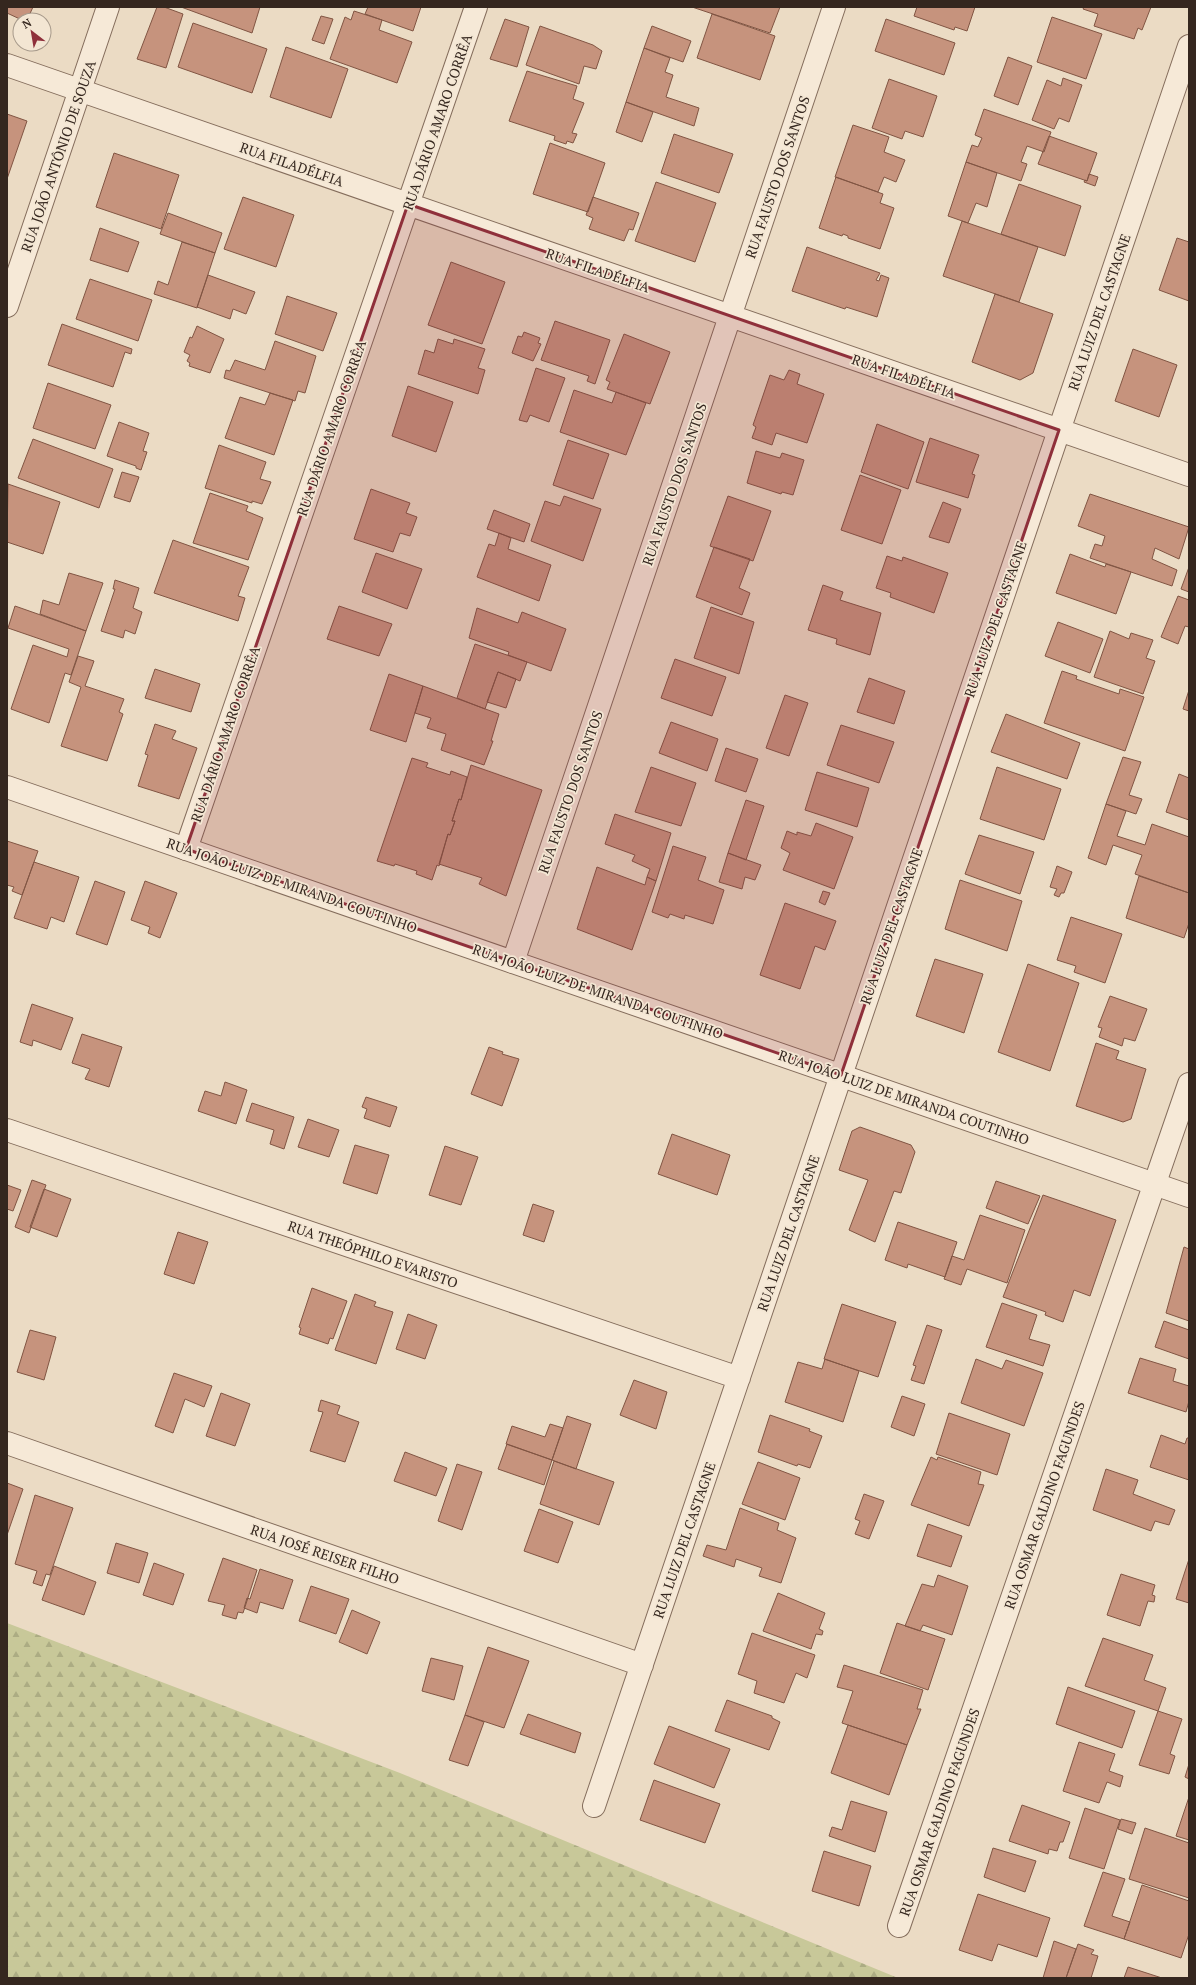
<svg xmlns="http://www.w3.org/2000/svg" width="1196" height="1985" viewBox="0 0 1196 1985" font-family="'PT Serif',serif">
<defs>
<pattern id="forest-firs" width="22" height="20" patternUnits="userSpaceOnUse"><rect width="22" height="20" fill="#c8c899"/><path d="M5 1l3.5 6h-7zM16 11l3.5 6h-7z" fill="#acac83"/></pattern>
</defs>
<rect width="100%" height="100%" fill="#ebdbc4"/>
<path fill="url(#forest-firs)" d="M7 1623 400 1773 898 1978H7Z"/>
<path fill="#c6937d" stroke="#815543" d="M7 7H33L27 20H22L7 13Z
M157 7H164L183 14 166 68 137 59Z
M181 7H260L252 33Z
M368 7H421L413 31 365 14Z
M692 7H780L770 33Z
M917 7H975L967 31 955 27 954 30 914 16Z
M1084 7H1151L1142 30 1138 28 1134 39 1094 26 1098 14 1083 9Z
M354 11 382 20 379 30 412 42 397 83 330 59 345 17 351 20Z
M712 14 775 36 760 80 697 58Z
M321 16 333 19 324 44 312 40Z
M1052 17 1102 34 1086 79 1037 62Z
M505 19 529 27 517 67 490 59Z
M886 19 955 43 944 75 875 51Z
M193 23 267 49 252 93 178 67Z
M540 26 593 45 602 51 596 69 584 66 579 84 526 65Z
M652 26 691 41 683 62 644 48Z
M286 47 348 69 331 118 270 97Z
M644 48 670 58 665 72 673 75 666 97 699 108 694 126 626 102Z
M1008 57 1032 66 1018 105 994 96Z
M527 71 577 86 573 99 584 103 572 133 577 134 573 143 567 141 566 144 554 140 555 136 509 121Z
M1063 78 1082 85 1069 122 1059 118 1054 129 1032 120 1047 80 1061 86Z
M889 79 937 96 923 137 905 131 902 139 872 128Z
M626 102 653 112 642 142 616 132Z
M984 109 1051 132 1044 152 1027 146 1021 162 1027 164 1021 181 966 162 972 145 978 147 982 138 975 135Z
M7 114 27 121 7 179Z
M853 125 889 137 884 152 905 160 896 182 884 177 878 192 835 177Z
M674 134 733 154 719 193 661 173Z
M1049 136 1097 153 1087 181 1038 164Z
M550 143 605 163 588 212 533 194Z
M114 153 179 175 161 229 96 207Z
M966 162 997 173 987 207 976 203 968 223 948 216Z
M1089 174 1098 177 1095 186 1084 182 1085 180 1087 181Z
M836 177 883 194 880 203 894 208 880 249 848 238V236L843 234 842 236 819 228Z
M656 182 716 203 695 262 635 241Z
M1019 184 1081 206 1065 256 1001 234Z
M243 197 294 215 276 267 224 249Z
M593 197 639 213 633 230 629 229 624 241 589 229 593 218 586 215Z
M168 213 222 233 215 253 160 234Z
M962 221 1038 247 1019 302 943 276Z
M100 228 139 242 128 272 90 260Z
M1177 238 1189 242V301L1159 290Z
M182 242 215 253 197 308 154 294 158 281 168 285Z
M807 247 880 273 876 280 879 281 881 275 889 278 877 317 846 307 845 309 792 291Z
M451 262 505 282 482 344 428 325Z
M208 275 255 292 246 314 233 309 230 319 197 307Z
M90 279 152 300 138 341 76 319Z
M995 294 1053 314 1033 373 1020 380 972 362Z
M287 296 337 313 323 351 275 334Z
M555 321 610 340 595 384 587 381 589 376 541 360Z
M62 324 132 349 131 354 125 352 113 387 48 365Z
M197 326 224 339 210 373 189 366 190 363 187 361 190 355 184 352 190 337 192 338Z
M524 332 540 338 538 343 541 344 533 361 512 353 518 336 522 337Z
M624 334 670 352 650 404 607 389 610 382 606 380Z
M438 339 453 344 454 339 485 349 478 368 485 370 478 394 418 374 425 350 434 353Z
M275 341 316 356 305 393 298 391 295 401 224 378 226 370 230 371 235 360 265 370Z
M1133 349 1177 365 1159 417 1115 401Z
M536 368 565 378 549 422 530 415 527 422 519 420Z
M789 370 800 374 797 384 824 394 807 443 776 433 772 445 752 438 756 427 753 425 770 375 784 380Z
M48 383 111 405 95 449 33 428Z
M408 386 453 402 436 452 392 436Z
M574 390 612 403 616 392 646 403 626 455 560 432Z
M270 393 293 400 274 455 225 438 240 397 265 405Z
M119 422 149 433 143 451 147 452 141 470 136 468V466L107 456Z
M877 424 924 442 908 489 861 472Z
M930 438 979 455 972 474 975 475 968 498 916 482Z
M33 439 113 469 99 508 18 478Z
M568 440 609 454 593 499 553 485Z
M219 445 266 462 260 479 271 482 262 504 252 501V503L205 488Z
M756 451 780 458 782 453 804 460 793 495 782 492 781 494 747 483Z
M122 472 139 477 130 502 114 497Z
M860 475 901 490 882 544 841 530Z
M8 484 60 502 43 554 7 542Z
M371 489 410 503 406 513 417 517 410 536 400 533 393 552 354 539Z
M210 493 248 506 246 511 263 518 248 560 193 543Z
M1090 494 1189 527 1179 559 1155 548 1152 559 1177 570 1172 586 1090 558 1095 544 1102 546 1105 536 1078 526Z
M564 496 601 509 583 561 531 541 545 501 560 506Z
M728 496 771 511 753 561 710 546Z
M943 502 961 509 949 543 929 537Z
M494 510 530 524 524 542 487 529Z
M499 533 511 538 508 549 551 565 539 601 477 577 489 544 495 546Z
M173 540 249 567 238 596 245 598 238 621 154 593Z
M714 547 750 559 739 588 750 593 742 615 696 597Z
M376 553 422 569 407 609 362 592Z
M1070 554 1105 567 1106 564 1131 572 1116 614 1056 593Z
M887 556 902 561 903 557 948 573 934 613 890 597 891 593 876 588Z
M1189 567V592L1181 589Z
M69 573 103 583 86 631 40 614 43 600 59 605Z
M115 580 139 588 133 608 142 612 135 634 125 630 123 638 101 631 115 589H113Z
M823 585 843 592 840 600 881 613 870 655 836 644 837 639 808 630Z
M1178 596 1189 600V627L1185 626 1178 644 1161 637Z
M15 606 86 631 71 675 65 673 49 723 11 709 33 645 67 657 69 649 8 628Z
M339 606 392 624 379 656 327 639Z
M711 607 754 622 739 674 694 658Z
M477 608 518 623 522 612 566 629 551 671 508 655 509 652 469 638Z
M1058 622 1103 639 1090 673 1045 656Z
M1110 631 1129 639 1131 633 1153 640 1146 658 1155 661 1143 694 1094 677Z
M475 644 527 662 520 681 498 672 485 709 457 698Z
M78 656 94 661 85 686 124 699 119 712 123 714 107 761 61 746 81 687 69 682Z
M675 659 726 677 712 716 661 698Z
M155 669 200 684 191 712 145 698Z
M1062 671 1077 676 1076 679 1119 694 1120 689 1144 697 1125 751 1044 723Z
M498 672 516 679 506 708 487 702Z
M389 674 423 686 406 742 370 730Z
M869 678 905 691 894 724 857 712Z
M423 686 499 714 491 741H493L484 765 441 750 446 734 427 728 431 718 415 713Z
M1189 690V711L1183 709Z
M785 695 808 703 789 756 766 748Z
M1006 714 1080 743 1067 779 991 752Z
M671 722 718 739 707 771 659 753Z
M155 724 176 731 172 739 197 748 179 799 138 786 148 755 145 754Z
M841 725 894 742 879 783 827 765Z
M726 748 758 759 746 792 715 781Z
M1123 757 1141 762 1129 795 1142 799 1136 814 1106 804Z
M412 758 428 763 426 767 450 775 451 771 467 777 461 800 459 799 452 821H455L450 835 448 834 439 866 437 865 432 880 416 874 417 871 395 864 394 866 377 861Z
M471 765 542 790 506 896 479 884 482 878 439 864 448 834 450 835 455 821H452L459 799 461 800Z
M651 767 696 783 681 826 635 812Z
M997 767 1061 789 1044 840 980 819Z
M817 772 869 788 857 827 805 810Z
M1179 774 1189 778V820L1166 812Z
M746 800 764 806 746 860 728 853Z
M1106 804 1126 811 1117 836 1145 845 1152 824 1189 837V893L1135 874 1142 855 1113 845 1106 865 1088 858Z
M615 814 671 833 656 881 647 877 650 869 632 861 635 855 605 844Z
M816 823 853 837 834 889 783 870 790 853 781 848 787 831 797 835V832L811 836Z
M979 835 1034 852 1020 894 965 874Z
M7 841 38 851 22 895 12 891 14 887 7 885Z
M673 846 706 857 698 880 724 890 713 924 685 915 684 919 670 914 668 918 652 912Z
M728 853 761 865 755 880 745 877 742 889 719 882Z
M34 862 79 877 64 922 51 917 47 929 14 918Z
M1057 866 1072 872 1064 893H1061L1059 897 1054 895 1057 889 1050 887Z
M597 867 645 885 647 877 656 881 632 950 577 929Z
M1139 876 1189 893V923L1184 938 1126 918Z
M960 880 1022 901 1007 951 945 929Z
M95 881 125 892 107 945 76 934Z
M145 881 177 893 160 938 148 933 150 927 131 920Z
M823 891 830 893 825 905 819 902Z
M785 903 836 921 825 950 815 946 800 989 760 975Z
M1071 917 1122 934 1105 983 1074 972 1076 966 1057 960Z
M935 959 983 974 964 1033 916 1016Z
M1028 964 1079 983 1050 1071 998 1052Z
M1110 996 1147 1009 1135 1041 1124 1038 1122 1046 1099 1037 1102 1028 1098 1027Z
M32 1004 73 1018 61 1050 33 1040 32 1046 20 1042Z
M82 1034 122 1047 109 1087 85 1079 90 1069 72 1063Z
M1096 1043 1119 1051 1116 1059 1146 1069 1131 1119 1123 1122 1076 1106Z
M489 1047 503 1052 502 1054 519 1059 502 1106 471 1094Z
M225 1082 247 1090 236 1124 198 1111 205 1091 221 1096Z
M366 1097 397 1107 390 1127 364 1118 367 1109 362 1107Z
M252 1103 294 1117 284 1149 270 1144 274 1130 246 1121Z
M308 1119 339 1130 329 1157 298 1147Z
M860 1127 911 1145 915 1152 901 1193 894 1191 875 1242 849 1230 868 1180 839 1170 852 1131Z
M672 1134 730 1155 717 1195 658 1174Z
M355 1145 389 1155 377 1194 343 1183Z
M445 1146 478 1157 461 1205 429 1195Z
M32 1180 46 1185 29 1233 15 1227Z
M996 1181 1040 1196 1028 1224 986 1208Z
M7 1185 21 1190 13 1211 7 1209Z
M44 1189 71 1199 57 1237 30 1227Z
M1043 1195 1116 1220 1090 1296 1074 1290 1063 1322 1045 1315 1046 1312 1003 1297Z
M533 1204 554 1211 544 1242 523 1235Z
M980 1215 1025 1230 1007 1283 967 1269 961 1285 944 1279 952 1256 964 1260Z
M898 1222 957 1242 945 1277 908 1264 907 1268 885 1260Z
M178 1232 208 1242 194 1284 164 1274Z
M1184 1247 1189 1249V1321L1166 1313Z
M312 1288 347 1301 333 1339 330 1338 328 1344 299 1334 301 1328 299 1327Z
M355 1294 376 1302 374 1306 393 1312 376 1364 335 1350Z
M1002 1303 1037 1315 1029 1339 1050 1345 1043 1366 986 1347Z
M842 1304 896 1322 878 1377 824 1359Z
M408 1314 437 1325 425 1359 396 1349Z
M1164 1321 1189 1330V1359L1155 1347Z
M927 1325 942 1330 924 1384 911 1380 916 1366 913 1365Z
M30 1330 56 1337 44 1380 17 1372Z
M1140 1358 1176 1369 1173 1381 1189 1386V1401L1186 1412 1128 1393Z
M825 1359 859 1371 843 1422 785 1402 798 1362 822 1369Z
M976 1359 1002 1369 1006 1360 1043 1373 1024 1426 961 1403Z
M174 1373 212 1386 204 1407 185 1399 173 1433 155 1426Z
M634 1380 667 1392 656 1429 620 1415Z
M221 1393 250 1404 235 1446 206 1436Z
M902 1396 925 1404 914 1436 891 1427Z
M321 1400 340 1406 337 1414 359 1422 345 1462 310 1451 323 1412 318 1411Z
M949 1413 1010 1434 997 1475 936 1454Z
M770 1415 810 1429 809 1431 822 1436 810 1468 798 1464 797 1466 758 1452Z
M567 1416 591 1424 576 1469 552 1460Z
M550 1424 563 1428 552 1460 506 1444 512 1426 545 1437Z
M1161 1435 1185 1444 1187 1438H1189V1480L1150 1467Z
M507 1444 552 1460 544 1485 498 1469Z
M405 1452 447 1468 436 1496 394 1481Z
M931 1457 937 1460 938 1457 981 1472 978 1484 984 1485 969 1526 911 1505Z
M554 1461 614 1482 599 1525 540 1504Z
M758 1462 800 1478 785 1520 742 1504Z
M457 1464 482 1472 462 1530 438 1521Z
M1106 1469 1138 1480 1133 1494 1175 1510 1169 1525 1155 1521 1151 1531 1093 1510Z
M7 1483 23 1489 7 1535Z
M864 1494 884 1501 869 1539 855 1534 860 1521 855 1519Z
M35 1495 73 1508 50 1575 46 1574 42 1586 33 1583 37 1571 15 1564Z
M740 1508 779 1523 777 1530 796 1538 781 1583 759 1576 762 1568 736 1559 734 1567 703 1556 707 1545 726 1550Z
M539 1509 573 1522 558 1563 524 1551Z
M928 1524 962 1536 951 1567 917 1556Z
M116 1543 148 1553 139 1583 107 1573Z
M223 1558 257 1570 243 1613 238 1612 236 1619 222 1615 225 1605 208 1601Z
M1189 1559V1603L1176 1599Z
M154 1563 184 1574 173 1605 143 1595Z
M54 1566 96 1582 84 1615 42 1600Z
M260 1569 293 1580 283 1609 260 1602 257 1613 244 1608 247 1598 250 1599Z
M1121 1574 1155 1585 1152 1595 1155 1596 1154 1602 1148 1601 1140 1626 1107 1615Z
M938 1575 968 1586 952 1635 923 1625 920 1631 905 1626 922 1584 934 1587Z
M311 1586 349 1599 336 1634 299 1621Z
M778 1593 825 1613 819 1629 823 1631 822 1635 816 1634 811 1649 763 1631Z
M352 1610 380 1622 367 1654 339 1642Z
M897 1623 945 1639 928 1690 880 1673Z
M752 1633 815 1655 807 1678 796 1673 784 1703 754 1693 757 1681 738 1674Z
M1103 1638 1153 1655 1144 1680 1166 1688 1158 1711 1085 1686Z
M488 1647 529 1661 504 1728 465 1715Z
M431 1658 463 1666 454 1700 422 1691Z
M844 1665 923 1690 917 1709H921L907 1745 842 1723 853 1691 837 1687Z
M1068 1687 1135 1711 1122 1748 1056 1724Z
M727 1700 772 1716V1718L780 1722 769 1750 715 1731Z
M1158 1711 1182 1719 1170 1754 1175 1756 1169 1774 1139 1765Z
M528 1714 581 1733 575 1753 520 1734Z
M465 1715 484 1722 468 1766 449 1760Z
M848 1725 907 1745 889 1795 831 1773Z
M669 1726 730 1749 714 1788 654 1764Z
M1079 1742 1115 1754 1109 1771 1123 1776 1120 1787 1107 1782 1099 1803 1063 1791Z
M1189 1764V1779L1185 1777Z
M654 1780 720 1804 705 1843 640 1820Z
M1189 1797V1840L1176 1836Z
M851 1801 887 1812 875 1852 829 1836 832 1827 842 1830Z
M1022 1805 1070 1822 1063 1842H1060L1057 1851 1049 1849 1048 1854 1009 1841Z
M1085 1808 1120 1820 1104 1869 1069 1858Z
M1121 1819 1136 1823 1132 1834 1118 1829Z
M1145 1828 1189 1843V1898L1129 1879Z
M993 1848 1036 1861 1025 1892 984 1877Z
M824 1851 871 1866 859 1906 812 1891Z
M1103 1872 1125 1879 1112 1916 1130 1922 1124 1939 1084 1926Z
M1142 1885 1189 1901V1934L1181 1958 1124 1939Z
M978 1894 1050 1918 1037 1957 998 1944 992 1961 959 1950Z
M1054 1941 1076 1949 1066 1978H1043Z
M1078 1944 1094 1950 1091 1954 1098 1956 1091 1978H1066Z
M1128 1967 1162 1978H1124Z"/>
<g fill="none" stroke-linecap="round" stroke-linejoin="round">
<g stroke="#846d5c" stroke-width="24">
<path id="minor" d="M7 65 1189 475
M7 306 108 7
M186 849 476 7
M513 962 834 7
M7 1130 739 1378
M7 1443 642 1665
M594 1806 1189 46
M899 1926 1189 1084"/>
</g>
<g stroke="#846d5c" stroke-width="24">
<path id="tertiary" d="M7 787 1189 1196"/>
</g>
<use href="#minor" stroke="#f6e9d7" stroke-width="22"/>
<use href="#tertiary" stroke="#f6e9d7" stroke-width="22"/>
</g>
<path fill="#8f303b" fill-opacity="0.2" stroke="#8f303b" stroke-width="3" stroke-linejoin="round" d="M408 204 1059 430 841 1075 186 849Z"/>
<g text-anchor="middle" dominant-baseline="central" stroke-width="3.5" stroke-linejoin="round" paint-order="stroke">
<g font-size="14" fill="#35271f" stroke="#f3e6d3">
<text transform="translate(437 122) rotate(-71)">RUA DÁRIO AMARO CORRÊA</text>
<text transform="translate(58 156) rotate(-71)">RUA JOÃO ANTÔNIO DE SOUZA</text>
<text transform="translate(292 164) rotate(19)">RUA FILADÉLFIA</text>
<text transform="translate(777 177) rotate(-71)">RUA FAUSTO DOS SANTOS</text>
<text transform="translate(598 270) rotate(19)">RUA FILADÉLFIA</text>
<text transform="translate(1099 312) rotate(-71)">RUA LUIZ DEL CASTAGNE</text>
<text transform="translate(904 376) rotate(19)">RUA FILADÉLFIA</text>
<text transform="translate(331 428) rotate(-71)">RUA DÁRIO AMARO CORRÊA</text>
<text transform="translate(674 484) rotate(-71)">RUA FAUSTO DOS SANTOS</text>
<text transform="translate(995 619) rotate(-71)">RUA LUIZ DEL CASTAGNE</text>
<text transform="translate(225 734) rotate(-71)">RUA DÁRIO AMARO CORRÊA</text>
<text transform="translate(570 792) rotate(-71)">RUA FAUSTO DOS SANTOS</text>
<text transform="translate(292 885) rotate(19)">RUA JOÃO LUIZ DE MIRANDA COUTINHO</text>
<text transform="translate(891 926) rotate(-71)">RUA LUIZ DEL CASTAGNE</text>
<text transform="translate(598 991) rotate(19)">RUA JOÃO LUIZ DE MIRANDA COUTINHO</text>
<text transform="translate(904 1097) rotate(19)">RUA JOÃO LUIZ DE MIRANDA COUTINHO</text>
<text transform="translate(788 1233) rotate(-71)">RUA LUIZ DEL CASTAGNE</text>
<text transform="translate(373 1254) rotate(19)">RUA THEÓPHILO EVARISTO</text>
<text transform="translate(1044 1505) rotate(-71)">RUA OSMAR GALDINO FAGUNDES</text>
<text transform="translate(684 1540) rotate(-71)">RUA LUIZ DEL CASTAGNE</text>
<text transform="translate(325 1554) rotate(19)">RUA JOSÉ REISER FILHO</text>
<text transform="translate(939 1812) rotate(-71)">RUA OSMAR GALDINO FAGUNDES</text>
</g>
</g>
<rect width="1196" height="1985" fill="none" stroke="#35271f" stroke-width="16"/>
<g transform="translate(32 32) rotate(329)"><circle r="19" fill="#f3e6d3" stroke="#a79a8b"/>
<path d="M0-3L7 15L0 10L-7 15Z" fill="#8f303b"/>
<text y="-6" font-size="11" font-weight="bold" text-anchor="middle" fill="#35271f">N</text>
</g>
</svg>
